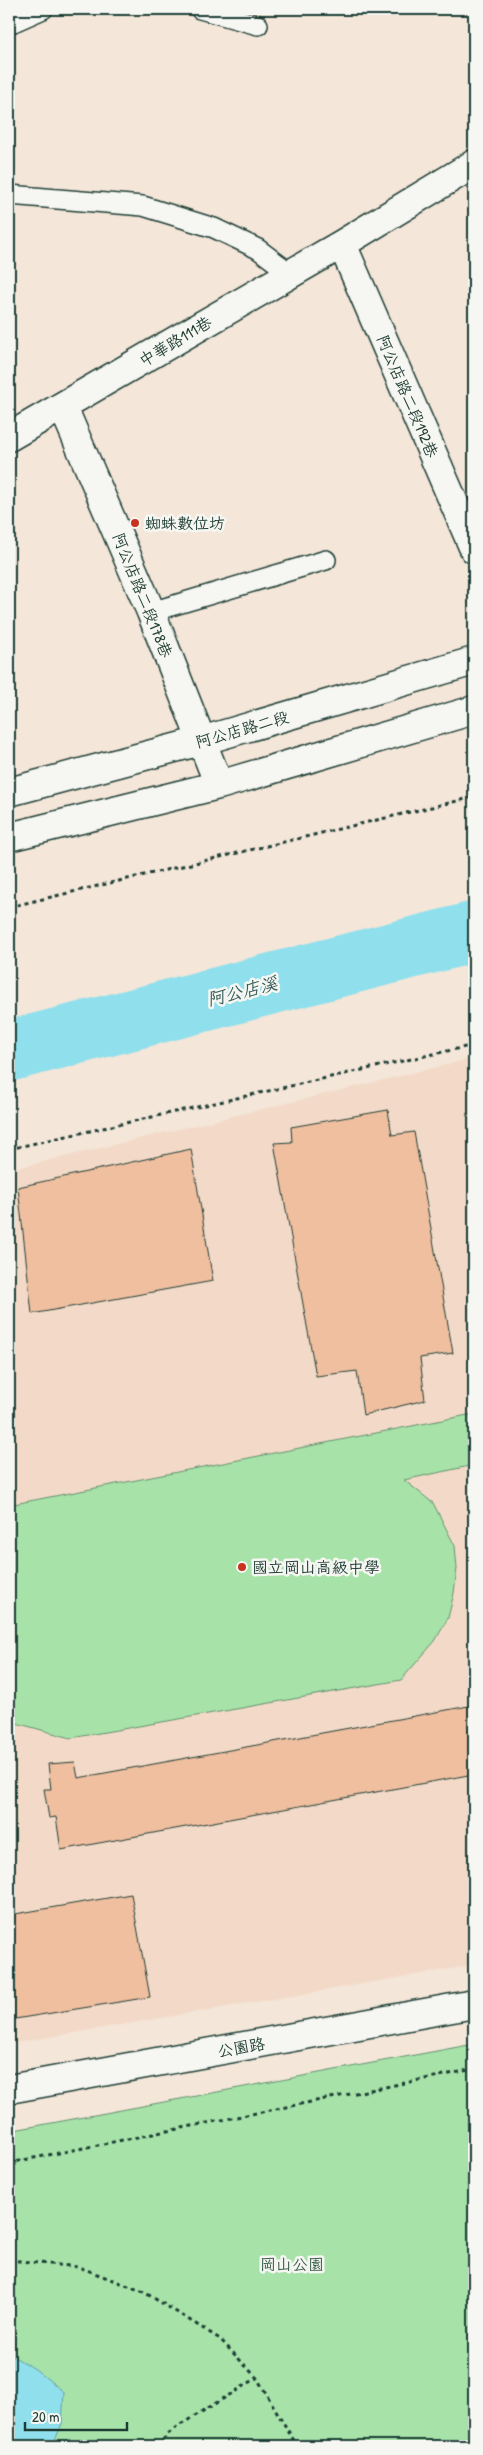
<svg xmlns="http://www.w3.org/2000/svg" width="483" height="2455" viewBox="0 0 483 2455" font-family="'Patrick Hand','LXGW WenKai TC',sans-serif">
<rect width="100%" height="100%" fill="#f4e6d9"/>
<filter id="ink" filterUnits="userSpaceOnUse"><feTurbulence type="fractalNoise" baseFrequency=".02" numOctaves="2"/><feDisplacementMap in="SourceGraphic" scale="10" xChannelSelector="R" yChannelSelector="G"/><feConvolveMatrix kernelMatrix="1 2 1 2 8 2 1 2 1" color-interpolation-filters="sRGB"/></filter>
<g filter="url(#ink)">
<path fill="#f3dac8" d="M474 1058V1965L9 2044V1170Z"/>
<path fill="#a7e3a9" stroke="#63906e" d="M473 1414 474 1465 404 1480 433 1503 455 1546 457 1568 454 1593 448 1618 435 1641 401 1680 71 1738 9 1721V1505Z
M474 2044V2446H9V2131Z"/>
<path fill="#8fdfec" stroke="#629ea2" d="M9 2354 35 2369 64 2392 62 2425 52 2446H9Z"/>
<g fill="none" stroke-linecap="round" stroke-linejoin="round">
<path stroke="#8fdfec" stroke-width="61" d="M9 1051 474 932"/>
</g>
<path fill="#f0bfa0" stroke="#1f3d34" d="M388 1110 392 1135 414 1132 453 1353 420 1358 425 1400 363 1415 357 1371 316 1376 274 1143 292 1142 291 1127Z
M191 1149 213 1281 32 1314 18 1187Z
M474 1161V1184L471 1163Z
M474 1705V1774L61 1850 56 1817 49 1818 44 1789H51L48 1764 75 1762 78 1778Z
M131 1894 150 1997 9 2020V1915Z"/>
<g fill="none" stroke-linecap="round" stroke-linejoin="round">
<g stroke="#1f3d34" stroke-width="22">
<path id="lane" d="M200 9 258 25
M9 24 43 9
M9 195 143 206 214 228 258 249 290 273
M151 612 326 560"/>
</g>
<g stroke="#1f3d34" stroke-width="31">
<path id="street" d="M342 244 474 549
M63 407 151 612 219 785
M9 437 342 244 474 164
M9 792 201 741 474 661
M9 837 219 785 474 710
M9 2089 474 2004"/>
</g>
<path stroke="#1f3d34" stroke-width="3" stroke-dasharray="4 4" stroke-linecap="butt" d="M9 907 474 797
M9 1149 474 1045
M9 2163 474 2069
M9 2260 79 2267 144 2292 220 2339 257 2378 297 2446
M157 2446 172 2430 257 2378"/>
<use href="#lane" stroke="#f6f6f2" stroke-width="19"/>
<use href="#street" stroke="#f6f6f2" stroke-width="28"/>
</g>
</g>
<g fill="#c8321e" stroke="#f6f6f2" stroke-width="2">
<circle cx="135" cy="523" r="5"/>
<circle cx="242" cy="1567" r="5"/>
</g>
<g text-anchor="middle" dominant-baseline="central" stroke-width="5" stroke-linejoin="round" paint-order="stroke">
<g font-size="16" fill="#1f3d34" stroke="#f6f6f2">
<text transform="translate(175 341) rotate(-31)">中華路111巷</text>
<text transform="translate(408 396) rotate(67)">阿公店路二段192巷</text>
<text transform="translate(143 595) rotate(68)">阿公店路二段178巷</text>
<text transform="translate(242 729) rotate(-16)">阿公店路二段</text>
<text transform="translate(241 2047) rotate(-10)">公園路</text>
</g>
<g font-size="16" fill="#1f3d34" stroke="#f6f6f2" text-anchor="start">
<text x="145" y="523">蜘蛛數位坊</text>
<text x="252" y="1567">國立岡山高級中學</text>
</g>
<g font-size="16" fill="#3a5e4b" stroke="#f6f6f2">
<text x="292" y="2264">岡山公園</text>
</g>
<g font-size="18" font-style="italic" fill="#355d59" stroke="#f6f6f2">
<text transform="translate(242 991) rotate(-14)">阿公店溪</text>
</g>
</g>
<rect width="483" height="2455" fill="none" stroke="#f6f6f2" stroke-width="30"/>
<rect x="15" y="15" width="453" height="2425" fill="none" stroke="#1f3d34" stroke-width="2" filter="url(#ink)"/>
<path d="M25 2422v8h102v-8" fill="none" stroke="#1f3d34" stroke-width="2.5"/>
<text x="32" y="2422" font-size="15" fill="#1f3d34" stroke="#f6f6f2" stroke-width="4" paint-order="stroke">20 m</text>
</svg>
